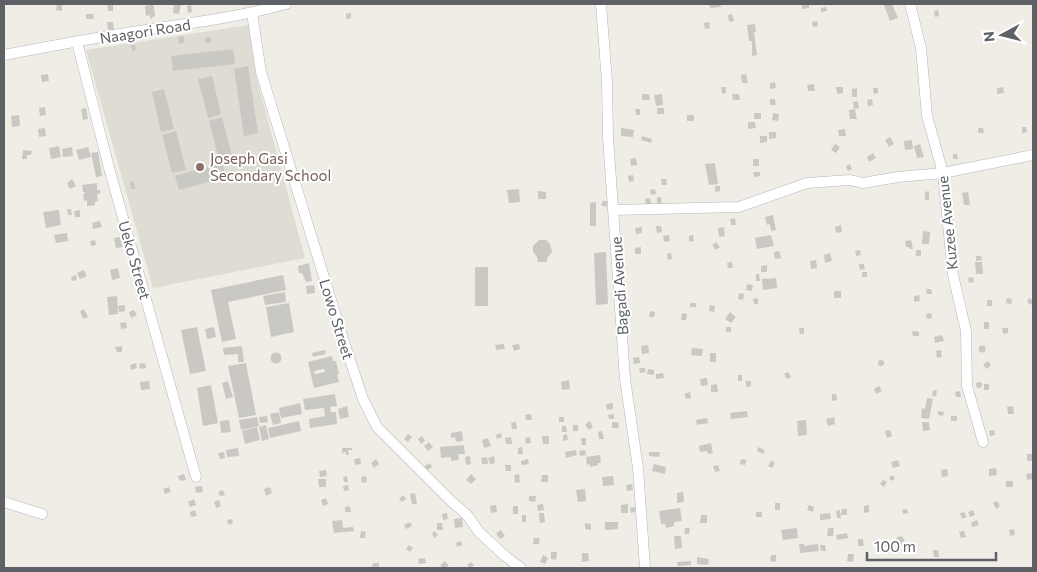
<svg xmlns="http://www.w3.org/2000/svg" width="1037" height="572" viewBox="0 0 1037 572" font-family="Commissioner,sans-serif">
<rect width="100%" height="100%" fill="#efede6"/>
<path fill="#dfdcd4" d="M249 25 256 76 305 258 153 288 86 50Z"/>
<path fill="#cac8c2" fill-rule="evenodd" d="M107 4H113V11H108Z
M174 4H181L179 14 173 13Z
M709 4H720L721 7 710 8Z
M802 4H809V8L802 9Z
M892 4 898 18 890 21 884 5Z
M57 5H62V11L56 10Z
M151 5 154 6 155 16 150 19V15L146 16 145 6Z
M191 5 192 12 188 13 187 6Z
M826 7 827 11 821 12V8Z
M938 10 939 16 935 17 934 11Z
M351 13V18L346 19V14Z
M86 14H93L94 19H86Z
M732 14 734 21 729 22 728 15Z
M817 21 818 26 813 27 812 22Z
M107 22H113L114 30 108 31Z
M709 22 710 28 705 29 704 23Z
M755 24 756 32H754L757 55 752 56V41H749L747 25Z
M184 36V43L179 44 178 37Z
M211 37V43H206L205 38Z
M131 45H135L136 50 132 51Z
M233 49 235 64 173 71 171 56Z
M248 66 258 133 244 136 234 69Z
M48 74 49 81 42 82 41 75Z
M746 74 748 83H742L741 75Z
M212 76 221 114 208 118 198 79Z
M775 82 776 88 770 89V83Z
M814 84 815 91H808L807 85Z
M721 87H726V93L722 94Z
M836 87H843V93L837 94Z
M1003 87 1004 93 997 94V88Z
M857 88V97H852V89Z
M873 88H878V93L874 94Z
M164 89 174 129 161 132 152 92Z
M642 94H649L650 100H642Z
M662 94 663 105 656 106 654 95Z
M732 94H739L740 100H733Z
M770 99H775L776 105H770Z
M872 99 873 105 868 106 867 100Z
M858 101 859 108 854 109 853 102Z
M45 107 46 115 40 116 39 108Z
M86 108 88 119 83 120 81 109Z
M657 108H664V114H657Z
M635 109H640V115H636Z
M855 109 857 119H850L849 110Z
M754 113H761V119H754Z
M773 113 779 114 778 121 772 120Z
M19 115 20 126 12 127 11 116Z
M687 115H694V121H687Z
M222 117 232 156 219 160 209 121Z
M748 122H755L756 128 748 129Z
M1022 127H1026L1027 132 1022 133Z
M45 128 46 136 39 137 38 129Z
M621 128 634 130 633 137 621 136Z
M978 128H983L984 133H978Z
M845 129 846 136H839L838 130Z
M176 131 186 170 172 173 162 135Z
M769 132H776V138L769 139Z
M642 136 652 139 651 143 641 140Z
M760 136H767V142L760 143Z
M890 137 894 144 889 147 885 140Z
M912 140 913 149 905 150 904 141Z
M835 144 840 147 836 153 831 150Z
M920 144 924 157 917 158 914 146Z
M59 146 61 157 51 159 49 148Z
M72 147 73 156 63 157 62 149Z
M88 147 91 157 79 160 76 150Z
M23 150 32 151 31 155H27V159H22Z
M98 152 102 176 96 177 91 153Z
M873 153 876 158 869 162 867 157Z
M953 154H957L958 159H953Z
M636 158 637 165 631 166 630 159Z
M753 159H759V166H753Z
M222 163 226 177 179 190 175 176Z
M715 163 718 184 709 185 705 164Z
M850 164 852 169 848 171 846 166Z
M753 172H760V176L754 177Z
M633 175 634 181 629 182 628 176Z
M72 179 76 186 70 189 67 183Z
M661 179H666L667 185H662Z
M134 181 135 189H131L130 182Z
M97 183V190H100V194H97L98 201 95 202V205L87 206V200L84 201 83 194H85V192H83L82 185Z
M715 186H720V191L715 192Z
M519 189 520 202 509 203 507 190Z
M655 189 656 194 651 195 650 190Z
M538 191 546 192V199H538Z
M929 191V200H925V192Z
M968 192 970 205H964L962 193Z
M657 197 662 198 661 204 657 203Z
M650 198 651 204 646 205 645 199Z
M603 201H608L606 207 601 205Z
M596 202V226H590V203Z
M67 209H71L72 215H68Z
M59 210 61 225 46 228 43 212Z
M80 210V217H75L74 211Z
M773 215 776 230 771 231 770 224 767 225 765 217Z
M735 218 736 225H731L730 219Z
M100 221 102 227 93 229 92 223Z
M841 225 842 232 836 233 835 227Z
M656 226H661L662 232 657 233Z
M642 227V233L636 234 635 228Z
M724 227 725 236 719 237 718 228Z
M923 231 930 232 929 244H922Z
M67 233 68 241 56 243 54 235Z
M669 235 670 241 664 242 663 236Z
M693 235 694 241 689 242V236Z
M771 235 774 246 757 249 755 238Z
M120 237 123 247 116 248 114 238Z
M95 240 96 245 91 246 90 241Z
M539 240H546L550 244 552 252 547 258V262H538L537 257 533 252V246Z
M911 240 913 249H910L909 247H906L905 241Z
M716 242 720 247 716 250 712 245Z
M641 247V254H635V248Z
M860 250 861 255 856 256 855 251Z
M916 250H921V256H916Z
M779 251 781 258 775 259 774 252Z
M606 252 608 304 596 305 594 253Z
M671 253 672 259 668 260 667 254Z
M830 253 832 261 825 263 824 255Z
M976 256H981L982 260 976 261Z
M816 260 817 268 811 269 810 261Z
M732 262 733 268H728L727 263Z
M975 262H982L983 274H976Z
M309 263 312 281 306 282 302 273H299L298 266Z
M859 264H864L865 269 860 270Z
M767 265V272H761V266Z
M475 267H488V306H475Z
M118 268 120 278 112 280 110 270Z
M84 270 87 276 80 279 77 273Z
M862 272H867V277H862Z
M756 274H759L760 281H756Z
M76 275 77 280 72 281 71 277Z
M283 275 286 290 228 302 236 339 222 342 211 290Z
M973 277 974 282 969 283 968 278Z
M776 278 777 288 763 290 762 279Z
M747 284 753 285 752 291 746 290Z
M314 285 315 293 307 294 306 286Z
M926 289H931L932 294H927Z
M834 291H841V298H834Z
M285 292 286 302 265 305 263 296Z
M739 293 744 294 743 300 738 299Z
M919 295 920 301 914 302V296Z
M117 296 118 314 109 315 107 297Z
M758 298V304H754L753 299Z
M1007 298 1012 299 1011 304 1006 303Z
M1029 298 1033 300 1031 305 1027 302Z
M987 300H992V306H987Z
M289 303 294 332 271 337 266 307Z
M690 303H696V307H690Z
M125 305V311L119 312 118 306Z
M710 305 715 306 714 312 709 311Z
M84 309 88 317 83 319 80 311Z
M134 310 137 315 131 318 129 312Z
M650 311 655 312 654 317H649Z
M730 312 736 317 731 323 725 319Z
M682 313 687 314 686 320H681Z
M931 313 932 318 927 319 926 314Z
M126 322 127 328 121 329 120 323Z
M984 322H989V329H984Z
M197 327 206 371 190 374 181 330Z
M214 327 216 337 207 339 205 329Z
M726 327H731V332H726Z
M799 328H804V334H800Z
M1002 328H1008V333L1003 334Z
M912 331 919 332V336H913Z
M942 335 944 341 935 343 934 337Z
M504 344 505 349 496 350 495 345Z
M519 344 520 349 514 351 512 345Z
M648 345 649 353 642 354 641 346Z
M978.5 349a3.5 3.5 0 1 1 7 0a3.5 3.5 0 1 1-7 0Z
M122 346V352H117L115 347Z
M242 346 244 362H238V354L224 355 223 348Z
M692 348 703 349 702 356 691 355Z
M325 350 326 354 313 357 312 353Z
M941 350 942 357 937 358 936 351Z
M270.5 358a5.5 5.5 0 1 1 11 0a5.5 5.5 0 1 1-11 0Z
M710 353H716V362H710Z
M332 356 333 361H336L339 374 337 375 339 382 314 388 308 362ZM324 369 325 372 315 374 314 371Z
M639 357 640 363 634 364 633 358Z
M878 363a3 3 0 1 1 6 0a3 3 0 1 1-6 0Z
M988 361 991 365 987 369 983 365Z
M136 363 137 368 131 370 130 365Z
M145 363 146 368 140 369 139 364Z
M246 363 256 415 239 418 228 366Z
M639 368H645L646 372 640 373Z
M648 369 654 370V375L647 374Z
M788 372 791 377 787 379 784 374Z
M663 373 664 378 656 379V374Z
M738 375H742V381H738Z
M707 378 708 385 701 386 700 379Z
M569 380 570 389 562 390 561 382Z
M149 381 150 389 141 390 140 382Z
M228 381 233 397 226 399 222 383Z
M746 381H751V386L746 387Z
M976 385a3 3 0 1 1 6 0a3 3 0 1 1-6 0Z
M717 384 718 392H711V385Z
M984 384H989V390H984Z
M211 385 218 423 203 426 197 388Z
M879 386 882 391 876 394 874 389Z
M933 390 937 391 936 396H932Z
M960 391 961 397H956L955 392Z
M690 392 691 398 686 399 684 394Z
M335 394 337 406 330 407 331 412H336L337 424 310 428 309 419 325 416 324 408 305 410 303 399Z
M832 394H836L837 400 832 401Z
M927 398 933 399 929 419 921 418 922 408 925 409Z
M300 403 302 414 281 418 279 408Z
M613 403V409L607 410 606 404Z
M347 406 349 417 340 419 338 409Z
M1013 406 1014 414H1008L1007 407Z
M747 411 748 417 731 419 730 413Z
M938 411 944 412 943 416 938 415Z
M279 412 281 423 273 425 270 414Z
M531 414 532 420H526L525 415Z
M614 414V419H609L608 415Z
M267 416 268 422 260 423 259 417Z
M951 416H957V421H951Z
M257 417 259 426 241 430 239 420Z
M559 417H564V422H559Z
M834 417 835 424 828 426 826 419Z
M707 418 708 423 697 425 696 420Z
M229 420 231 432 221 433 220 421Z
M806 420 807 435 798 436 797 421Z
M299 421 301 431 270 438 268 428Z
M590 421 593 427 589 430 585 425Z
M516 422 517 429H512L511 423Z
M612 422H618L619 428H612Z
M922 422H929L930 430 923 431Z
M266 425 269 439 262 441 259 427Z
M573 425H578V431H573Z
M562 426H566L567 432H562Z
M257 427 260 440 245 444 242 431Z
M890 430 892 436 887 438 885 431Z
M994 430 995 435 990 436 989 431Z
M462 431 463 441 456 442 455 437 451 438V433Z
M602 431 604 439H599L598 432Z
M501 433 502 437 497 439 496 435Z
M408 434 412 437 408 442 404 439Z
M567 434 568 440 563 441V435Z
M422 436 425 441 421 444 418 439Z
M542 436H549V444H543Z
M511 437 512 444H506L505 438Z
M530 437 531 443 526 444 525 438Z
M488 438 491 446 484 448 482 440Z
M581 438H586V445H582Z
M429 442 433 447 428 451 424 446Z
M711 443 713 453 708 454 707 451 700 452 699 446Z
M464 445 465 454H458L459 460 451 461V457L441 458 440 447Z
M522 447 523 454H518V448Z
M758 447 765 450 763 454 757 451Z
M238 448 239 456 227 457 226 450Z
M342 448H352V450H348L349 455H346V452L342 453Z
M576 450 577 455 566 458 565 452Z
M585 450 586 455 580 456 579 451Z
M224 452 225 458 220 459 218 453Z
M649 452H660L659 457 649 456Z
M1027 454H1032V461H1027Z
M600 455 601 463H598V465L590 467V464L587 465 586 457Z
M470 456 471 464 466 465 465 457Z
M494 456 495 463 490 464 488 458Z
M487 457 488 464H482L481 458Z
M360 458 361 464 355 465 354 459Z
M376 459 379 464 374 468 371 463Z
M528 459 529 464 521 465V461Z
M741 459 747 460 745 465 740 464Z
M771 460 775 463 772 468 768 466Z
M898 460 900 466 893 468 891 462Z
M430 463 432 467 426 471 423 467Z
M654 464 666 467 665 474 652 471Z
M505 465H511V471H506Z
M718 465 720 471 715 472 713 466Z
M996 468 997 475 989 476V469Z
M947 469 948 476 942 477 941 470Z
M326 470 327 476 320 477 319 471Z
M1032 473 1033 479 1027 480 1026 474Z
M184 474 186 480 180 481 178 476Z
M471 474 476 479 471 484 466 480Z
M519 474 520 482 515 483 514 475Z
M542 475H548V482H541Z
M889.5 478a2.5 2.5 0 1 1 5 0a2.5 2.5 0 1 1-5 0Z
M347 476 348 482H344L343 477Z
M366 476 367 482 362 483 361 477Z
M613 476 614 485 603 486 602 477Z
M318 479H326V487H319Z
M883 480 887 482 884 487 880 484Z
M1006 481H1013V487H1006Z
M632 484 633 490 627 491 626 485Z
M348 485 349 490 344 491 343 486Z
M202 486 203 492 196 493 195 487Z
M169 487 171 492 165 494 163 489Z
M270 487 272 493 266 496 264 489Z
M585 489 586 501 578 502 576 490Z
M223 490 225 495 220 496 218 492Z
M683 492 684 502 677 503V493Z
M415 493 417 504H412L410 494Z
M403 495 406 499 402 502 399 499Z
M529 496H536L535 502 529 501Z
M326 498 328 504 323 506 321 500Z
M194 499 196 505 190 507 188 502Z
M219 500 221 506 216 508 214 502Z
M997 501 1000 506 996 509 993 503Z
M775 503H780V510H775Z
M543 504 544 510 538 511 537 505Z
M628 504V513H621V505Z
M496 505 497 512 491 513 490 506Z
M809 505 814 507 813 512 807 510Z
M869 505V512L864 513V506Z
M350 506 351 512H345V507Z
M513 506H518V514H513Z
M635 507V512L631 513 630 508Z
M680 508 682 521 674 522V526L666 528 665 524H661L659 511Z
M842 509H847V515H841Z
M907 509 908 513 903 514 902 510Z
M195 510 197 516 191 517 190 512Z
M840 510 841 518H837L836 511Z
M973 510 975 515 970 517 968 512Z
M756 512H762V517H756Z
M964 512 967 517 962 519 960 513Z
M447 513 448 519 443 520 442 514Z
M539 513H544L545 522 540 523Z
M830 513 831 519 820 520V514Z
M522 515H526V522H522Z
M701 515H707V523H700Z
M462 518 463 527 455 528 454 519Z
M232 519 233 523 229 525 227 520Z
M342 520 343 528 353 527 354 531 334 533 332 521Z
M977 520 979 525 972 527 971 523Z
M410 522 412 526 406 529 404 525Z
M605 522H618V529L605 530Z
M437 523H442L443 530H437Z
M585 523 591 524V530L585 529Z
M685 528H690L689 534H684Z
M797 528 798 538 783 540 781 530Z
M828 528H834L833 536H827Z
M1014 529 1015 535 1010 536 1009 530Z
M501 530 505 536 500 539 496 533Z
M361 531 366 532 365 538H360Z
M435 531 438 535 434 538 432 533Z
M964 531 966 537 961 538 959 532Z
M847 533 848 538 837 540 836 535Z
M674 536H681L682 548 675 549Z
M895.5 541a4.5 4.5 0 1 1 9 0a4.5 4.5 0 1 1-9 0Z
M534 538H540L539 544H533Z
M858 539H863L864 546H858Z
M461 541 462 545 457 547 456 543Z
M799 544H804V546L818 544 819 551 800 553Z
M409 545 413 548 410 552 406 549Z
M820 545H825L826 551H821Z
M933 550H938L939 557H934Z
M551 552H557L556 560 551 559Z
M582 553H588L589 561 582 562Z
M848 554H854L853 562 847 561Z
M543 555 548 558 545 564 540 562Z
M771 555H776V562L770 561Z
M697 557 709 559 708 565 697 564Z
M425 558 426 563 419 564 418 559Z
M445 561 449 566 443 568 440 565Z
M691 561V565L678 566 677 562Z
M471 562 474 565 470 568 467 565Z
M373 563H379V568H372Z"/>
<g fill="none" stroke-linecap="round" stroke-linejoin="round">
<g stroke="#b3b6ba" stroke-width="11">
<path id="minor" d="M601 4 607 82 608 137 625 379 638 468 645 568
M910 4 921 48 927 116 943 173 953 275 966 331 967 386 983 442
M252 13 261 72 343 339 363 399 377 427 451 501 467 515 479 532 505 556 521 568
M77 42 109 168 196 477
M4 55C46 47 89 39 132 32 184 24 235 18 286 4
M613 210 739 207 807 183 850 180 863 183 898 177 943 173 1033 155
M4 502 42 514"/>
</g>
<use href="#minor" stroke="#fff" stroke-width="10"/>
</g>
<circle fill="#8d6e63" stroke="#fff" stroke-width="2" cx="200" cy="167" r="5"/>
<g text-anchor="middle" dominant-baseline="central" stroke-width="4" stroke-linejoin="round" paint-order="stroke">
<g font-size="15" fill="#5d6165" stroke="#fff">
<text transform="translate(145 31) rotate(-9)">Naagori Road</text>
<text transform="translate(947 223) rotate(-96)">Kuzee Avenue</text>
<text transform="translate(135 260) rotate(74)">Ueko Street</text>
<text transform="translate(619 286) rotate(-94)">Bagadi Avenue</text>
<text transform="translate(337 319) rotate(73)">Lowo Street</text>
</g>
<g font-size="15" fill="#785e54" stroke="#fff" text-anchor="start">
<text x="210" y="158">Joseph Gasi<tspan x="210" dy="17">Secondary School</tspan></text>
</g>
</g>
<rect width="1037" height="572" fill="none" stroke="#5d6165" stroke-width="10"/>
<g transform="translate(1002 35) rotate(263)" stroke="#ffffff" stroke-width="4" paint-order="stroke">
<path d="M0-4L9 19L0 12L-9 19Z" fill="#5d6165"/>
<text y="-8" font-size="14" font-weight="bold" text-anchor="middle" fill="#5d6165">N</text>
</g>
<path d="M867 552v8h129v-8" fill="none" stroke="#5d6165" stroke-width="2.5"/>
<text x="874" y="552" font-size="15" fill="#5d6165" stroke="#ffffff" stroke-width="4" paint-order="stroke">100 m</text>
</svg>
